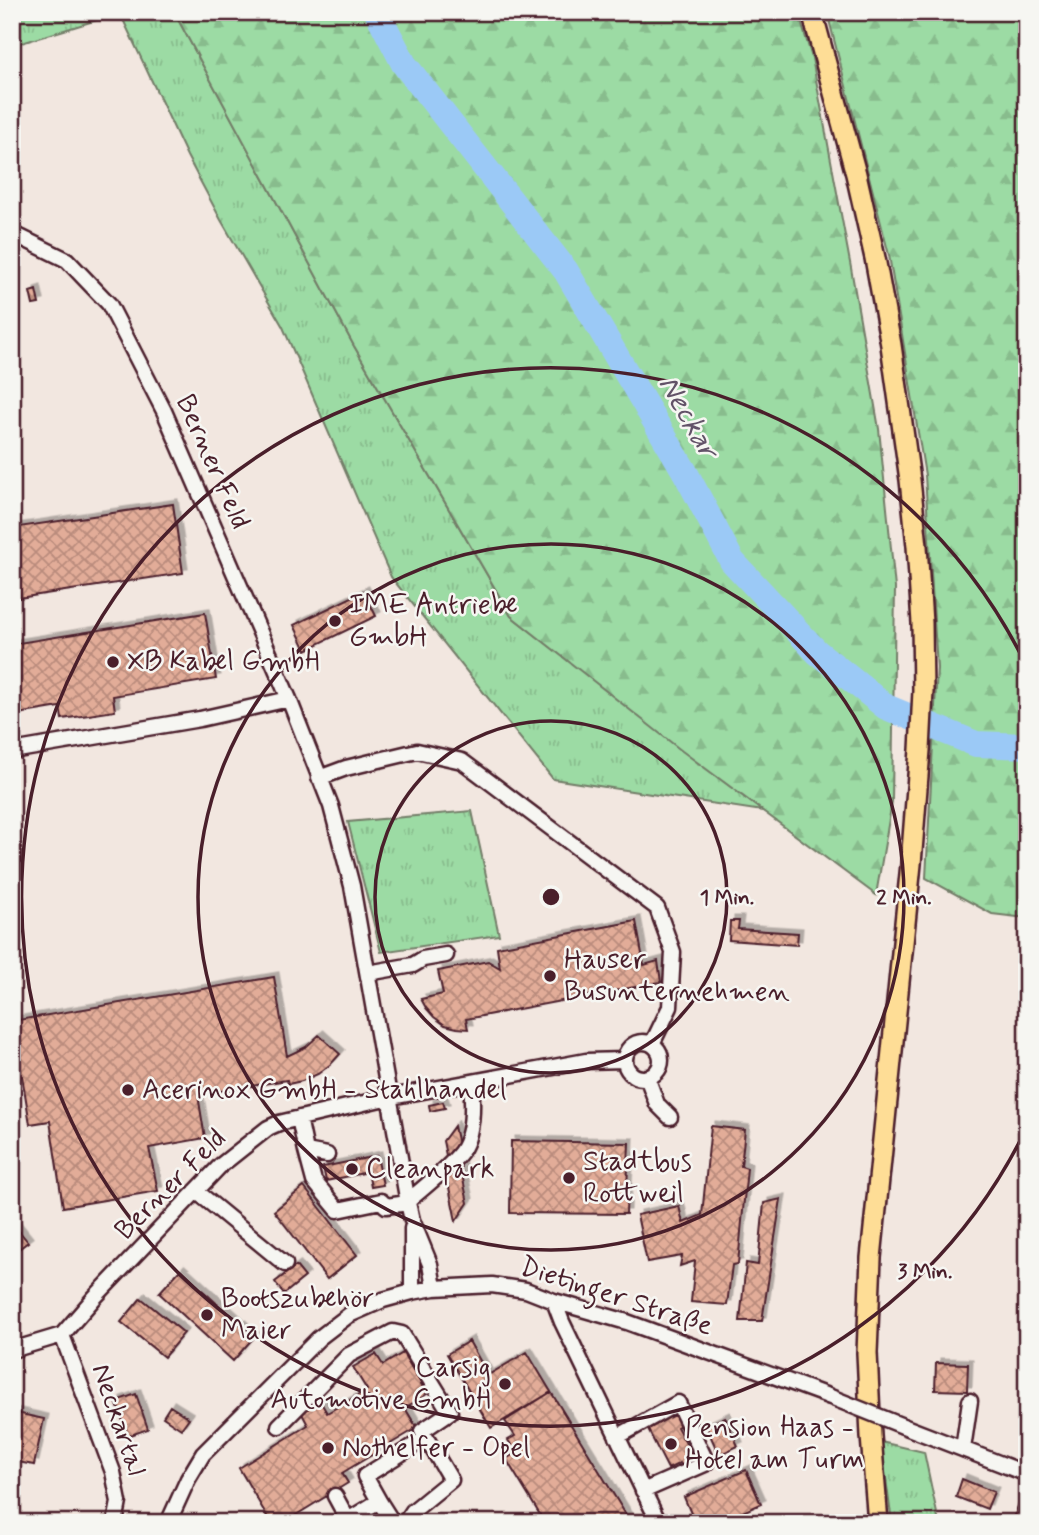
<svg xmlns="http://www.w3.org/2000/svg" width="1039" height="1535" viewBox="0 0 1039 1535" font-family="Mynerve,sans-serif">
<defs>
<pattern id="grass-tufts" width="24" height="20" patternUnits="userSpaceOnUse" patternTransform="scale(1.75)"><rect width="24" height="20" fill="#9cdba4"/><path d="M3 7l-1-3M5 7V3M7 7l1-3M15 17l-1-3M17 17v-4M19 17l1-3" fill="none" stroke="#88bc8d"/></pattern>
<pattern id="forest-firs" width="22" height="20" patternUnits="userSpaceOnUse" patternTransform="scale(1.75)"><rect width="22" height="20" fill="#9cdba4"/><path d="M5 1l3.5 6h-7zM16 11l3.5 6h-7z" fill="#88bc8d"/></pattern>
<pattern id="building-cross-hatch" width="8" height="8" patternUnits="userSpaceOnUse" patternTransform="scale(1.75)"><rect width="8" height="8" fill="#e2ac98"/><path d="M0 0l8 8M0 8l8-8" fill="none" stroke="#b98b7c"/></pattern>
<filter id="shadow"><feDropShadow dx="4.5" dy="-4.5" stdDeviation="0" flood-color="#0004"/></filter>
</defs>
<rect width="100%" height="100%" fill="#f2e7e0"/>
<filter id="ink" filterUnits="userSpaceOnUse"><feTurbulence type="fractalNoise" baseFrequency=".0143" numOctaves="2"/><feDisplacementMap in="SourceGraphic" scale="14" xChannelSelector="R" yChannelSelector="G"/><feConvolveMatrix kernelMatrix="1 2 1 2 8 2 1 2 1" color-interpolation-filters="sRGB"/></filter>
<g filter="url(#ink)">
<path fill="url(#grass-tufts)" stroke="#737d68" stroke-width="2" d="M12 12H174L354 346 511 616 762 811 553 779 391 577 283 327 221 220 187 156 120 13 12 46Z
M472 811 499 935 381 952 348 822Z
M881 1442 924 1452 939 1523H892Z"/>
<path fill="url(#forest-firs)" stroke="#737d68" stroke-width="2" d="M174 12H798L812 58 851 268 879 429 895 588 892 802 876 895 682 751 511 616 354 346Z
M827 12H1027V918L992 914 926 878 937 668 925 475 889 255Z"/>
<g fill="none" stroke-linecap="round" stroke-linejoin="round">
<path stroke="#9bc9f6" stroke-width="26" d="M377 12 404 64 566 271 685 472 732 561 817 652 886 707 976 744 1027 746"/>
</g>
<path fill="url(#building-cross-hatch)" stroke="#4a1f2b" stroke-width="2" filter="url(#shadow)" d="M36 290 39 304 33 305 30 292Z
M173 504 183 573 12 599V528Z
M364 591 376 616 306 650 294 625Z
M205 613 216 679 113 696 115 711 62 719 60 707 12 715V644Z
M636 921 644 965 658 961 661 982 466 1019 468 1029 457 1028 445 1025 434 1017 426 1008 421 999 443 994 438 971 488 961 500 968 497 947Z
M730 921H739L738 929 798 933 797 945 729 940Z
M274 977 287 1056 306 1047 319 1035 340 1054 331 1064 318 1074 302 1081 288 1084 287 1080 198 1095 205 1138 149 1148 158 1191 63 1207 50 1121 30 1124 22 1076 12 1077V1021Z
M443 1102 445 1108 430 1111 429 1105Z
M454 1126 458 1145 447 1160 443 1141Z
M711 1126 745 1130 741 1166 747 1168 738 1264 732 1265 727 1305 691 1302 695 1261 680 1266 682 1256 647 1262 637 1215 679 1206 683 1223 702 1215Z
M511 1141 629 1143 626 1214 510 1213Z
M377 1156 383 1185 371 1187 368 1172 326 1181 323 1167Z
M459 1160 468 1203 456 1221 447 1178Z
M304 1187 357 1255 327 1279 274 1211Z
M781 1199 762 1321H740L746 1263 758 1265 764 1203Z
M12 1222 28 1242 12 1254Z
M296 1266 305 1277 284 1294 275 1282Z
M180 1270 254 1337 233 1361 159 1293Z
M141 1298 184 1333 164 1357 121 1322Z
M469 1341 488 1375 527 1352 551 1392 491 1428 447 1354Z
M403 1353 427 1394 405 1408 417 1428 342 1473 348 1483 283 1523H271L239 1468 308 1425 301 1412 320 1401 327 1413 367 1390 353 1367 376 1354 383 1365Z
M936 1363 968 1364 967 1391 935 1390Z
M551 1392 631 1523H545L506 1459 516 1453 508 1440 515 1436 505 1421Z
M136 1394 148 1429 128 1436 116 1401Z
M170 1406 189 1418 181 1429 163 1417Z
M674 1408 683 1424 677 1427 695 1460 682 1467 680 1463 668 1469 645 1424Z
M12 1412 44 1419 34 1465 12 1461Z
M725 1417 738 1446 719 1455 706 1426Z
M746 1470 761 1504 718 1523H695L684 1497Z
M962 1479 994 1492 987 1509 956 1497Z
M1020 1500 1027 1502V1523L1013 1521Z"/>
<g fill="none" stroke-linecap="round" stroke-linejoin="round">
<g stroke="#4a1f2b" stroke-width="19">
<path id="minor" d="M12 233 67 260 109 304 164 411 289 699 331 806 352 886 408 1203 412 1220 430 1264 434 1288
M12 751 200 719 289 699
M319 778 346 768 417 751 462 761 657 908 673 952 670 1007 652 1044
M368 973 413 965 423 959 446 955
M625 1060a18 18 0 1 1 36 0a18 18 0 1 1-36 0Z
M647 1077 657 1104 670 1117
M299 1118 306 1151 327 1155
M306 1151 314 1181 338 1210 381 1201 386 1206 408 1203
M196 1191 285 1264
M408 1201C424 1187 448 1169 461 1152 474 1134 473 1104 471 1083
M412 1228V1292
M554 1301 562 1322 659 1523
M62 1335 113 1472 119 1502 115 1523
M12 1350 62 1335 95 1297 220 1166 268 1128 279 1123 385 1098 586 1061 625 1060
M279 1426 349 1355 393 1332 402 1334 450 1412 422 1431 451 1480 413 1511 405 1523
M903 1426 1027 1474
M617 1437 678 1403 707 1463 643 1491
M963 1449 970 1401
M335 1496 348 1520 379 1501 391 1520 394 1523
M379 1501 365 1476 426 1438
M168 1523 188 1479 203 1454 319 1338 349 1315 383 1300 412 1292 434 1288 492 1285 526 1290 554 1301 627 1322 828 1396"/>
</g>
<g stroke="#4a1f2b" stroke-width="24">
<path id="major" d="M812 12 856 174 875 258 891 345 910 480 917 546 922 623 923 691 920 750 911 864 871 1258 867 1353 871 1436 878 1523"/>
</g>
<use href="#minor" stroke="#f6f6f2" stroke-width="14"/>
<use href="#major" stroke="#fedd96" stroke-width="19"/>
<g stroke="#4a1f2b" stroke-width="19" stroke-linecap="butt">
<path id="minor-bridge" d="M828 1396 903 1426"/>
</g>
<use href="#minor-bridge" stroke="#f6f6f2" stroke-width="14"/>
</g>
</g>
<g fill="none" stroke="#4a1f2b" stroke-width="3.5">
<circle cx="551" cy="897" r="176"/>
<circle cx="551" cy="897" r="353"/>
<path d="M1026 1129A529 529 0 1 1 1026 665"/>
</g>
<g fill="#4a1f2b" stroke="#f6f6f2" stroke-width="2.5">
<circle cx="335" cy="621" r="7"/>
<circle cx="113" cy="662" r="7"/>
<circle cx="550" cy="976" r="7"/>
<circle cx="128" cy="1090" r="7"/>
<circle cx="352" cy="1169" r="7"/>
<circle cx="569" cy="1178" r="7"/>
<circle cx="207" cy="1315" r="7"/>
<circle cx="505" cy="1384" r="7"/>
<circle cx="671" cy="1444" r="7"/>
<circle cx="328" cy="1448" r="7"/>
</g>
<g text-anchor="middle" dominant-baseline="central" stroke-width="5" stroke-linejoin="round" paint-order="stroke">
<g font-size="28" fill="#4a1f2b" stroke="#f6f6f2">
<text transform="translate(212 462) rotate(66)">Berner Feld</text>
<text transform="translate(171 1185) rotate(-45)">Berner Feld</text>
<text transform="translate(616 1297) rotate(18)">Dietinger Straße</text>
<text transform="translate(118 1420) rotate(71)">Neckartal</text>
</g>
<g font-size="28" fill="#4a1f2b" stroke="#f6f6f2" text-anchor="start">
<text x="349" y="605">IME Antriebe<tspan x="349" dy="32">GmbH</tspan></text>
<text x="127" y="662">XB Kabel GmbH</text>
<text x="564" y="960">Hauser<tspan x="564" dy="32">Busunternehmen</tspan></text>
<text x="142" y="1090">Acerinox GmbH - Stahlhandel</text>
<text x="583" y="1162">Stadtbus<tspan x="583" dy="32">Rottweil</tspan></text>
<text x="366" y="1169">Cleanpark</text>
<text x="221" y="1299">Bootszubehör<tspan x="221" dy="32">Maier</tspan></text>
<text x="491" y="1368" text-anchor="end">Carsig<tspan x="491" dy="32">Automotive GmbH</tspan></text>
<text x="685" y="1428">Pension Haas -<tspan x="685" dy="32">Hotel am Turm</tspan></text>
<text x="342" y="1448">Nothelfer - Opel</text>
</g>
<g font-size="30" font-style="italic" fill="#625268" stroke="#f6f6f2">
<text transform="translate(688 417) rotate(60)">Neckar</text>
</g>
</g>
<circle cx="551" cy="897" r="10" fill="#4a1f2b" stroke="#f6f6f2" stroke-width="3.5"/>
<g font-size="21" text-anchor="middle" font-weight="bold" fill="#4a1f2b" stroke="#f6f6f2" stroke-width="5" stroke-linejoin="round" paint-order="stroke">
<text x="727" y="904">1 Min.</text>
<text x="904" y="904">2 Min.</text>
<text x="925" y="1278">3 Min.</text>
</g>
<rect width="1039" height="1535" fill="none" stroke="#f6f6f2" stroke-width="42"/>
<rect x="21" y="21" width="997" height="1493" fill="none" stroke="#4a1f2b" stroke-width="2.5" filter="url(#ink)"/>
</svg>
